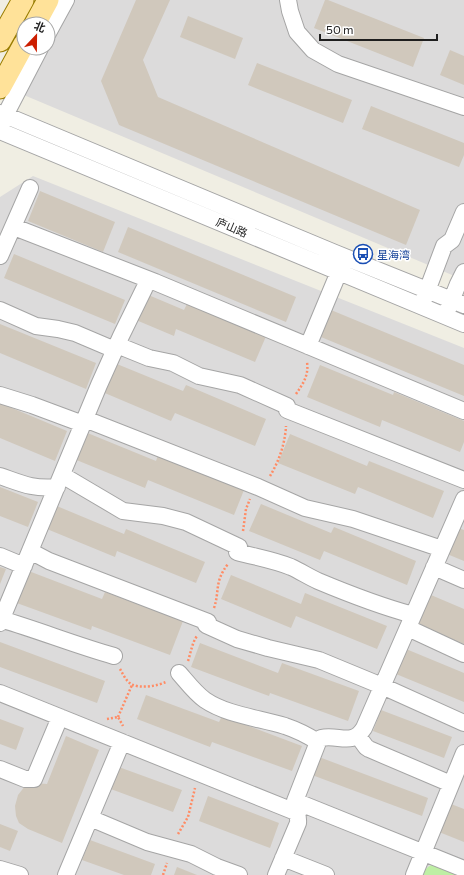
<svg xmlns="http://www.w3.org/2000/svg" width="464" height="875" viewBox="0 0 464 875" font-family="Commissioner,'Noto Sans SC',sans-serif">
<rect width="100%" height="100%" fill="#f0eee3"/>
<path fill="#dcdbdb" d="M71 0H464V280L19 93 45 48H48V42Z
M33 176 464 348V875H0V197Z"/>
<path fill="#beefa4" d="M433 864 464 875H420L428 867Z"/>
<path fill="#d0c8bc" d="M136 0H170L143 60 158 97 420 210 406 245 119 125 101 81Z
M325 0H328L424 38 413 67 314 28Z
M188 16 243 38 235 59 180 37Z
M450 50 464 56V85L440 75Z
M257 63 352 100 343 123 248 85Z
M371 106 464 143V155L459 167 362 129Z
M40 191 115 222 103 252 28 221Z
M128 227 296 297 286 322 118 252Z
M14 254 125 300 115 324 4 278Z
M146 294 184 310 188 302 267 334 255 362 176 329 174 336 136 320Z
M331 310 464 365V396L321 337Z
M0 324 96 363 86 389 0 353Z
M112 362 183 391 186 385 266 419 255 446 175 413 171 421 100 391Z
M320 365 393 395 394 392 464 421V442L460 452 382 420 380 427 307 397Z
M0 403 67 431 55 461 0 438Z
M85 432 156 461 158 455 244 490 234 515 148 480 145 488 74 459Z
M290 434 367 466 369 461 444 491 433 518 358 487 355 494 278 463Z
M0 487 38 502 28 527 0 516Z
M52 504 124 534 126 529 205 562 196 583 117 551 115 557 42 527Z
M261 504 331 533 334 527 416 561 407 585 324 551 320 560 249 531Z
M458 528 464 530V561L447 554Z
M0 567 6 569 0 584Z
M26 570 102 599 105 592 183 621 170 655 92 626 91 630 14 602Z
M231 575 301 604 305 593 387 626 377 649 296 616 291 628 221 599Z
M431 595 464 609V644L418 625Z
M0 642 105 681 97 703 0 667Z
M200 643 278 673 282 663 359 691 348 721 270 693 269 696 191 667Z
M406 649 464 673V702L396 674Z
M146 695 219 722 222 716 302 746 292 771 212 742 210 747 137 719Z
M381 710 452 737 444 758 373 731Z
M0 719 24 728 16 750 0 744Z
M66 736 99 750 62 843 28 829 19 823 16 816 15 806 18 795 25 786 35 783 47 784Z
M319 757 428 798 422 816 312 775Z
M116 766 182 790 173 812 108 788Z
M208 796 279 823 270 848 199 821Z
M451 804 464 809V842L439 832Z
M0 824 18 831 10 851 0 847Z
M90 840 155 864 151 875H124L82 860Z
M177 867 197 875H174Z"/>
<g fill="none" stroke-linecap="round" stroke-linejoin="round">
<g stroke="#a5a5a5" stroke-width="18">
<path id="minor" d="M288 0 290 11 297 32 313 50 338 64 464 107
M48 33 66 0
M0 113 335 253 464 305
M0 125 40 48
M0 131 464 324
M14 227 155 282
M0 256 30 188
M424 299 444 246 452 240 464 212
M448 309 458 284 464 272
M0 310 36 326 58 329 75 333 115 350
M117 345 149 358 173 363 199 376 240 385 287 406
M308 346 343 262
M0 395 32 405 83 424
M287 410 464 480
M85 419 258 487 305 508 353 519 442 549
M62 475 123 511 163 516 186 522 239 547
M0 476C23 484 32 489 57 487
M30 551 49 561 208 622
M237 552C255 557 274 560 291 567 300 571 309 577 318 581 349 594 380 606 413 615
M0 556 24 566
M434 567 464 580
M0 619C38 630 75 645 114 656
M0 623 99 385 121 336 146 285 150 282H155L464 411
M206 625 237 639 268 648 319 660 382 686 464 723
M408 628 464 654
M179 673C187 682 195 693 205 700 227 715 259 718 285 726 297 730 307 735 318 742
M0 693 298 813
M358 736 366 747 369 749 451 784
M0 769 25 779H34L60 717
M295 801 464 869
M90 818 147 842 191 854 217 867 239 875
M283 858 326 875
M0 869 20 875
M66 875 122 742
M276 875 298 823C299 815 295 809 295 801L318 742 321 738C339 734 352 747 364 728L464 499
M414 875 464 753"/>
</g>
<g stroke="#987c00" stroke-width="23">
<path id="major" d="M35 24 48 0
M0 41 23 0
M0 88 24 44"/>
</g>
<path stroke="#ff8c65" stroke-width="2.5" stroke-dasharray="2 2" stroke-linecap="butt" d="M296 394C303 384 309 375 307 362
M270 476C279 461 285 444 286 426
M243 531 246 509 250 499
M214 608C220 590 214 582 228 564
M188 661C191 652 192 643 197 636
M120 669C123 674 126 681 131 684 140 689 157 686 166 682
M118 717 132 685
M107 719 118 717 123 726
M178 834 188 817 195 788
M163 875 167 863"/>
<use href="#minor" stroke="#fff" stroke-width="16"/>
<use href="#major" stroke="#ffe299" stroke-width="21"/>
</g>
<defs>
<g id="bus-ring" transform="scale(1)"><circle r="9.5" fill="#fff" stroke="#1a4fb4" stroke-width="1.5"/><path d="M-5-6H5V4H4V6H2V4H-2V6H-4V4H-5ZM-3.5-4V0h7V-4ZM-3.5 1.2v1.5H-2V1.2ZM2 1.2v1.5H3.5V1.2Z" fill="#1a4fb4"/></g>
</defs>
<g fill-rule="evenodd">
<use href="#bus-ring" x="363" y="254"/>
</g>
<g text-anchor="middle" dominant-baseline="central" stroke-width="3" stroke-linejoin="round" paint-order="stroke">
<g font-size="11" fill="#1e1e1e" stroke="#fff">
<text transform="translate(232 227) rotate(23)">庐山路</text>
</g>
<g font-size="11" fill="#164399" stroke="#fff" text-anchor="start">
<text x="377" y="254">星海湾</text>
</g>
</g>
<g transform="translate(36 36) rotate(22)"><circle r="19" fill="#ffffff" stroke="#a5a5a5"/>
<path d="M0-3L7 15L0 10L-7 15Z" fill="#cc1e00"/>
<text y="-6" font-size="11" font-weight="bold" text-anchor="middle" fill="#1e1e1e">北</text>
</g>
<path d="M320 34v6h117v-6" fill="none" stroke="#1e1e1e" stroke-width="2"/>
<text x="326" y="34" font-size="12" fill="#1e1e1e" stroke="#ffffff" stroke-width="3" paint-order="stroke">50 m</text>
</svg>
